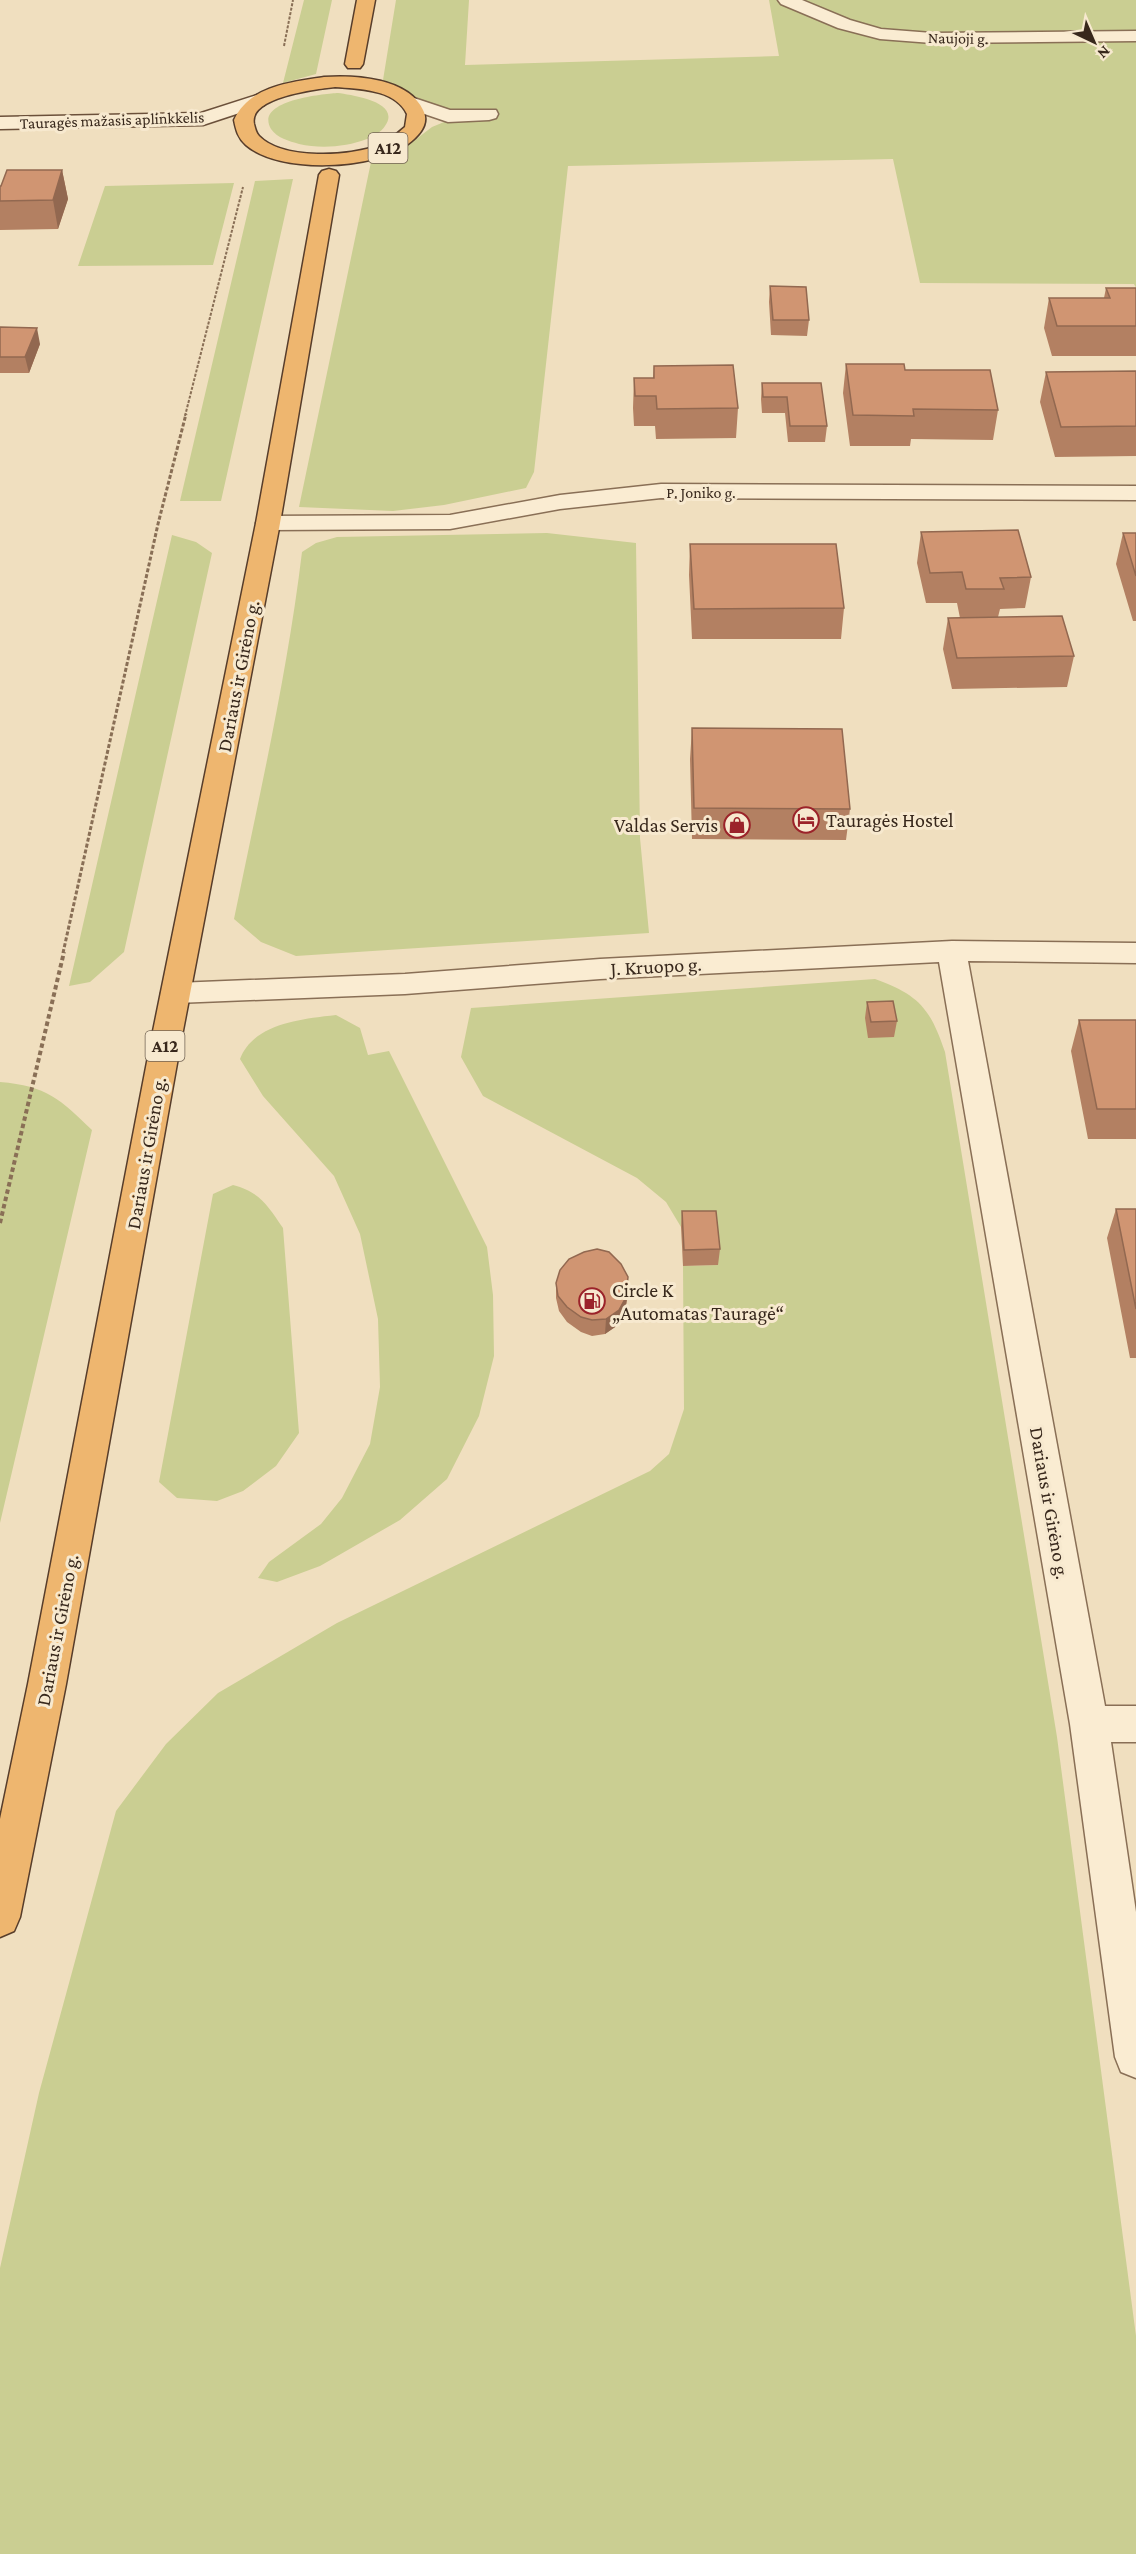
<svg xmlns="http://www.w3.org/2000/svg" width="1136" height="2554" viewBox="0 0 1136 2554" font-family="'Crimson Pro',serif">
<rect width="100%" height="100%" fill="#f0dfbf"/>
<path fill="#cace92" d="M304 0H332L316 74 283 83Z
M396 0H469L465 65 779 56 769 0H1136V288L1134 284 920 283 893 159 568 166 534 472 526 488 444 505 393 511 299 507 371 162 411 143 432 127 449 120 496 118 494 109 447 110 412 96 383 80Z
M338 93C352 95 402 102 385 126 381 132 374 136 367 139 346 147 321 149 299 144 289 141 277 138 271 129 254 100 324 94 338 93Z
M293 179 221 501H180L255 181Z
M234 183 213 265 78 266 105 186Z
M547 533 636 543 640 838 649 933 296 956 261 942 234 919C259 797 287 676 302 552L316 543 337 537Z
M172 535 196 542 212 553 124 952 90 982 69 986Z
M875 979C919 995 930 1008 945 1052L1057 1737 1136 2336V2554H0V2268L39 2093 116 1811 166 1744 218 1693 337 1623 650 1471 669 1454 684 1409 683 1266 718 1265 681 1227 666 1202 637 1178 483 1096 461 1057 471 1008Z
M336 1015 360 1028 368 1055 389 1051 487 1247 493 1295 494 1356 479 1416 447 1479 400 1520 320 1566 277 1582 258 1578 269 1562 321 1524 342 1498 370 1444 380 1387 378 1319 360 1234 334 1176 263 1096 240 1059C254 1023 302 1019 336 1015Z
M0 1082C47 1086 60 1099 92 1130L0 1523Z
M233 1185C260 1192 268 1206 283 1228L299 1433 276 1466 243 1491 217 1501 177 1498 159 1482 213 1194Z"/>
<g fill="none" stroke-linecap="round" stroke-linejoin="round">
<g stroke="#896f56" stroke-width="3">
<path id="minor" d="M778 0H802L850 20 881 29 932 33 1136 31V41L932 43 880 39 838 28 781 4Z
M411 97 450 110H496L498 114 496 118 489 120 448 122 404 107 402 103 404 99Z
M661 484 1136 486V500L661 498 560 509 450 529 268 530 260 528 256 523 260 518 268 516 450 515 560 495Z
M952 941 1136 943V963L968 961 1105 1706H1136V1742H1111L1136 1912V2078L1121 2072 1115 2057 1070 1724 939 962 600 979 405 994 176 1003 166 1000 161 993 166 986 176 983 405 974 600 959Z"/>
</g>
<g stroke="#6b503a" stroke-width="3">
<path id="secondary" d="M257 95 264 97 266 101 264 105 203 125 0 129V117L201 113Z"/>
</g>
<g stroke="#573d2b" stroke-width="3">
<path id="trunk" d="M357 0H375L363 64 360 68H348L345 64Z
M324 77C356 75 408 78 423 110 430 124 419 136 408 144 374 170 279 174 246 145 238 138 236 130 234 120 249 86 291 82 324 77ZM335 87C359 89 395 89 407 114L405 127C397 134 389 141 379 145 350 157 282 160 259 136 256 133 255 128 254 124 248 97 317 89 335 87Z
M329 169 336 171 339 175 280 523 181 1041 66 1684 20 1917 14 1931 0 1937V1819L28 1684 151 1041 256 523 319 175 322 171Z"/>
</g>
<path stroke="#896f56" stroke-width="2" stroke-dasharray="3 1.5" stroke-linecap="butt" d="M284 46 293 0
M185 416 243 187"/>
<path stroke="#896f56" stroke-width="3" stroke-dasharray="4 2" stroke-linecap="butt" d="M63 953 158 524 186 414"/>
<path stroke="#896f56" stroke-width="4" stroke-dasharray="4.5 3" stroke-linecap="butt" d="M0 1223 64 952"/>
<use href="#minor" fill="#faecd2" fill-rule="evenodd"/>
<use href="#secondary" fill="#faecd2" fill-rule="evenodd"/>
<use href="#trunk" fill="#eeb66f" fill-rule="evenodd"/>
</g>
<path fill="#b38062" d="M62 170 68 199 58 229 0 230V201L1 186Z
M770 286 809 320 807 336 771 335 769 302Z
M1106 288H1136V356H1052L1044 328 1049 298H1104Z
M0 327 40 344 29 373H0Z
M846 364 905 370 998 410 993 440 911 439 910 446H850L843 393Z
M654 366 738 408 736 438 656 439 655 426H634L633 408 634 378H653Z
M1136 371V456L1055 457 1040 402 1046 372Z
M762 383H821L827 426 825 442H788L785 413H762L761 399Z
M921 532 1031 577 1025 608 1000 609 998 617 1074 656 1067 687 952 689 943 649 948 618H960L957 603H926L917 563Z
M1123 533H1136V621H1133L1116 564Z
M690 544 844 608 841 639H692L689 575Z
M692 728 850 809 846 840 692 839 690 759Z
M867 1002 897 1021 894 1037 868 1038 865 1018Z
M1079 1020H1136V1139H1088L1071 1051Z
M1116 1209H1136V1358H1130L1107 1238Z
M682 1211 720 1249 718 1265 683 1266 681 1227Z
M556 1283 628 1292 625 1312 618 1325 605 1334 592 1336 581 1332 567 1322 559 1311 556 1298Z"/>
<path fill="#926850" d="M62 170 68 199 58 229 53 200Z
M37 328 40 344 29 373 25 357Z
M628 1277V1292L625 1312 618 1325 605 1334 606 1319Z"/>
<path fill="#d09572" stroke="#926850" stroke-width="1.5" d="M7 170H62L53 200 0 201V186H1Z
M770 286 806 287 809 320H773Z
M1106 288H1136V326H1057L1049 298H1110Z
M0 327 37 328 25 357H0Z
M846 364H904L905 370H990L998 410 913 409 914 416 853 415Z
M733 365 738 408 657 409 656 396H635L634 378H654V366Z
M1136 371V426L1061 427 1046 372Z
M762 383H821L827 426H790L787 397H763Z
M1018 530 1031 577 1000 578 1004 589H966L962 572 930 573 921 532Z
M1123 533H1136V576Z
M690 544H836L844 608 694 609Z
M1062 616 1074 656 957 658 948 618Z
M692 728 842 729 850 809 694 808Z
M893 1001 897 1021 871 1022 867 1002Z
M1079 1020H1136V1109H1097Z
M1116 1209H1136V1309Z
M682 1211H716L720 1249 684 1250Z
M597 1249 609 1252 621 1264 628 1277 626 1297 619 1310 606 1319 592 1320 581 1317 567 1307 558 1296 556 1283 560 1270 569 1259 584 1252Z"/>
<defs>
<g id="hotel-ring" transform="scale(1.35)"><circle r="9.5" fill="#f7e9cf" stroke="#9b232a" stroke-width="1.5"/><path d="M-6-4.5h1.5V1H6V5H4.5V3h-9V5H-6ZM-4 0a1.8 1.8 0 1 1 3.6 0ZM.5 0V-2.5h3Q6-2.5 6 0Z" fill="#9b232a"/></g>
<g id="shop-ring" transform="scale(1.35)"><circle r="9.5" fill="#f7e9cf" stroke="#9b232a" stroke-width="1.5"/><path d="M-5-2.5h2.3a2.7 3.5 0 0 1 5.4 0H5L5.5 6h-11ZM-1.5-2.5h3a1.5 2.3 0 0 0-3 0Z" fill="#9b232a"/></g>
<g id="fuel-ring" transform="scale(1.35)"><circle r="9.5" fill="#f7e9cf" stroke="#9b232a" stroke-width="1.5"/><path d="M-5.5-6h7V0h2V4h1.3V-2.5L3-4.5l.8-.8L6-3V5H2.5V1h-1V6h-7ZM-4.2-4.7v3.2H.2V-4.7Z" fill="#9b232a"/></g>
</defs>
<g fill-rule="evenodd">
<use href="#hotel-ring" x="806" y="820"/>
<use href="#shop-ring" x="737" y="825"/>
<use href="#fuel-ring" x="592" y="1301"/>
</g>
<g text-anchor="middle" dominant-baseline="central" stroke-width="6" stroke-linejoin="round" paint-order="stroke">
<g font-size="16" fill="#38281c" stroke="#f7e9cf">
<text transform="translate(958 38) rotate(1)">Naujoji g.</text>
<text transform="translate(112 120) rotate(-2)">Tauragės mažasis aplinkkelis</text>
<text x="701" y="492">P. Joniko g.</text>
</g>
<g fill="#f7e9cf" stroke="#716252" stroke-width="1.5">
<rect x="368.5" y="133" width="39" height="30" rx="4.5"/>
<rect x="145.5" y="1031" width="39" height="30" rx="4.5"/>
</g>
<g font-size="18" font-weight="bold" fill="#38281c">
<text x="388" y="148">A12</text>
<text x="165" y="1046">A12</text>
</g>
<g font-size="20" fill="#38281c" stroke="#f7e9cf">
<text transform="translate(238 676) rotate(-79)">Dariaus ir Girėno g.</text>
<text transform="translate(656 966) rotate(-3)">J. Kruopo g.</text>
<text transform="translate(146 1153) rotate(-80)">Dariaus ir Girėno g.</text>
<text transform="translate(1050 1503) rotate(80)">Dariaus ir Girėno g.</text>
<text transform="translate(57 1630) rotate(-79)">Dariaus ir Girėno g.</text>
</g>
<g font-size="20" fill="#38281c" stroke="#f7e9cf" text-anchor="start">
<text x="826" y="820">Tauragės Hostel</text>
<text x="718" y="825" text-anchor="end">Valdas Servis</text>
<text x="612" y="1290">Circle K<tspan x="612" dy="23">„Automatas Tauragė“</tspan></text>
</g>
</g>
<g transform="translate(1094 42) rotate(136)" stroke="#f7e9cf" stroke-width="4.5" paint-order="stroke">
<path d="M0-4.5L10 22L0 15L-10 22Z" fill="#38281c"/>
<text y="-9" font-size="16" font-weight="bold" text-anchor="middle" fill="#38281c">N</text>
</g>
</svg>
